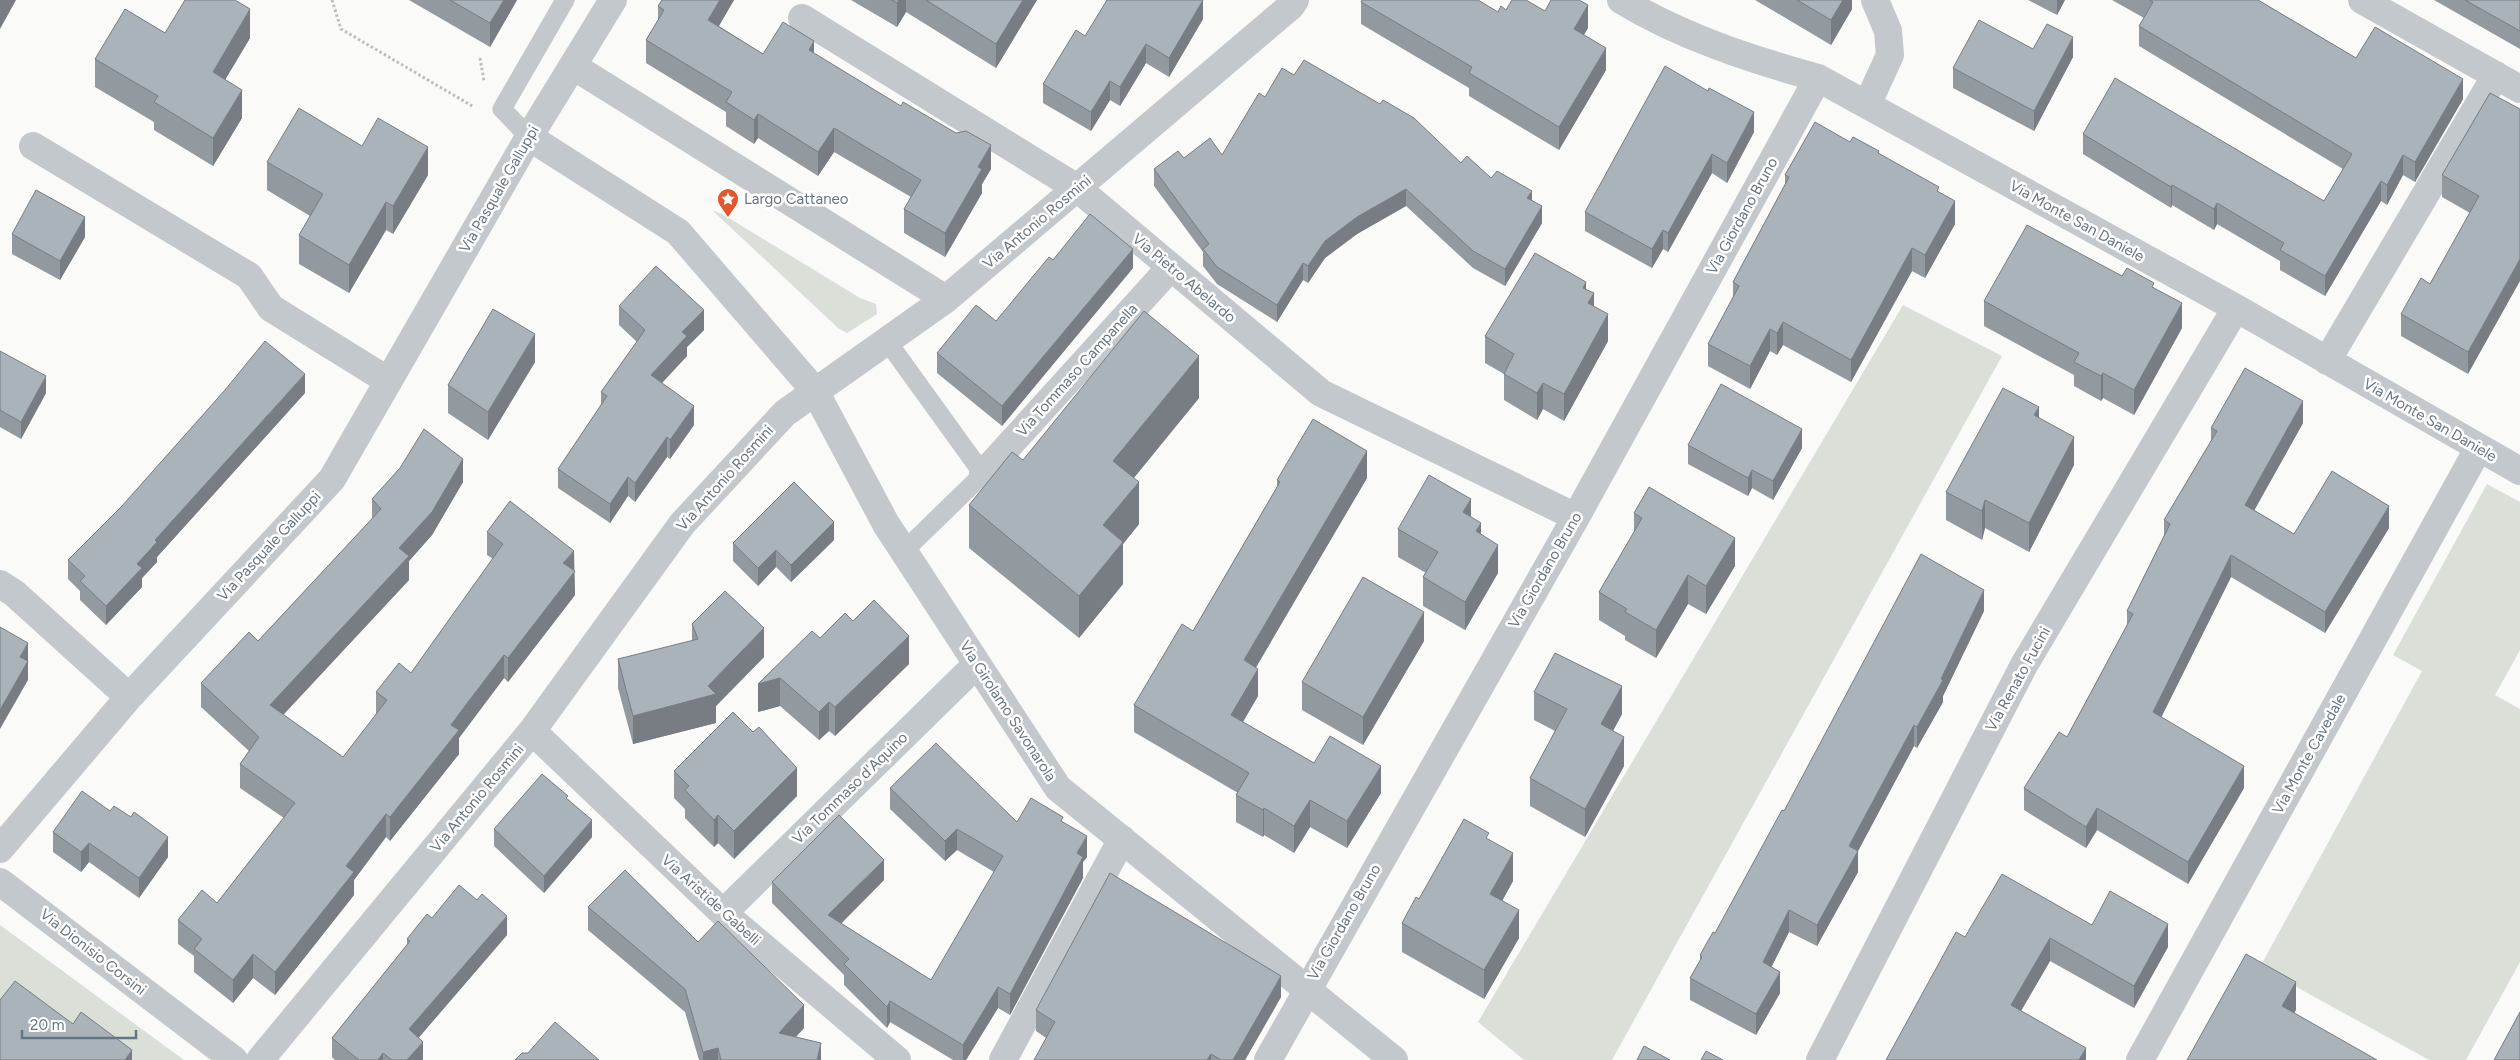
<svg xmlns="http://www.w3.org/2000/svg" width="2520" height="1060" viewBox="0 0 2520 1060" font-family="Figtree,sans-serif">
<rect width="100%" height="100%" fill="#fafaf8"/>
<path fill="#dadfd7" d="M712 210 724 215 860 298 876 304 877 314 847 333 838 328Z
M1903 305 2002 356 1612 1060H1524L1478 1022Z
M2487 484 2520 502V650L2495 695 2520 709V962L2466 1060H2429L2260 967 2422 671 2393 655Z
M0 925 184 1060H0Z"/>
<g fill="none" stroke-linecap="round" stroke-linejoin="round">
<path stroke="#bbbfc2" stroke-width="3" stroke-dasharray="2.5 2.5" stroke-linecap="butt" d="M332 0 341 29 474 107
M480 58 484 81"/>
<path stroke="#c3c8cc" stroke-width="19" d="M529 137 502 109 565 0
M887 341 983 474 904 551"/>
<path stroke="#c3c8cc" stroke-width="28" d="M1621 0C1682 37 1750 59 1818 78L2236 308 2520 471
M2362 0 2520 89
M802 18 1077 188 1321 393 1576 517
M573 66 946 299
M1867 105 1890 55 1888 31 1875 0
M529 137 678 232 815 391 886 524 1058 788 1394 1060
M33 146 249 276 271 308 387 380
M2327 361 2496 75
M983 474 1171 267
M0 584 14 593 129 697
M532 731 723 913 897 1060
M0 849 129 697 332 479 529 137 613 0
M0 882 234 1060
M723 913 977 664
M260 1060 532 731 682 524 785 413 946 299 1291 6 1295 0
M1003 1060 1122 839
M1268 1060 1576 517 1818 78
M1820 1060 2024 665 2236 308
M2140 1060 2478 449"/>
</g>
<path fill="#929a9f" d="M409 0H517L490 47Z
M662 0H734L719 26 763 54H814L991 169 982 184V193L945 257 904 233V209L911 197 834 152 818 176 758 138 754 144 726 126V112L646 63V40L658 20V6Z
M851 0H1037L996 68 906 12 897 27Z
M1755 0H1852V9L1831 45Z
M2028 0H2065L2057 15Z
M2112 0H2258L2356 58 2463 99 2415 182 2403 175 2387 205 2381 201 2325 296 2280 270V261L2217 224 2214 230 2172 205 2171 208 2083 154V134L2324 201 2343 169 2139 46V26L2144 18Z
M2434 0H2520V49Z
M1361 2 1498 12 1506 10 1545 11 1588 28 1584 35 1606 70 1559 150 1469 96V88L1361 24Z
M1203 19 1169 77 1146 63 1120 106 1110 100 1091 131 1043 103V84L1085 36Z
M165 33 250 38 225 80 242 118 213 166 154 130V122L95 87V59Z
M2033 49 2073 57 2034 131 1953 88V68Z
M2490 93 2468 374 2401 336V314L2430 284 2470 213 2442 197V175Z
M1265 97 1461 163 1532 200 1542 223 1505 286 1473 268 1406 206 1357 234 1325 258 1308 283 1303 280 1277 322 1217 284 1203 266V252L1154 186V169L1184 158 1222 155Z
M1754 132 1727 183 1712 173 1668 252 1663 249 1652 268 1585 231V212Z
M1850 142 1879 153 1939 193 1955 224 1925 278 1912 271 1851 382 1783 345 1777 355 1770 351 1750 389 1708 366V344L1733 298V282L1785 185V175Z
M362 146 428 175 393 234 386 230 349 293 299 264V235L310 216 267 190V162Z
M12 234 85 237 60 280 12 254Z
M1053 260 1133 268 1002 426 937 373V353L996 321Z
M2122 276 2154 288 2182 328 2134 415 2103 398 2101 401 2074 386V375L1984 326V301Z
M1586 289 1608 341 1564 421 1543 409 1537 420 1504 400V374L1485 363V336Z
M619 306 704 330 687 347V356L661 383 694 425 670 459 667 457 635 502 628 496 610 523 558 488V469L601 405V392L637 342 619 325Z
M0 351 46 393 21 439 0 427Z
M535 362 488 440 448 413V385Z
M305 393 157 557V562L142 578V587L106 625 80 600V591L68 579V560L121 507Z
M1199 398 1134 478 1139 524 1123 544V584L1079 638 969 548V505Z
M2039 417 2074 465 2029 552 1985 528 1982 540 1946 520V492Z
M2303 423 2254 510 2294 534 2389 528 2325 633 2231 577 2161 717 2244 788 2188 884 2097 830 2086 848 2024 810V788L2067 737 2127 625V611L2164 536V520L2211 441V428Z
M1688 445 1802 448 1773 500 1752 488 1748 496 1688 464Z
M1367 478 1255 667 1258 696 1243 722 1314 763 1381 793 1347 848 1310 827 1294 853 1264 835 1263 837 1236 822V795L1238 793 1134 732V705L1193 631 1277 487V480Z
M463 482 432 535 409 561V580L283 715 343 757 376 715V692L411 673 493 559 487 555V532L574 570 575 595 508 682 504 678 459 738V754L390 841 386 837 354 880V895L275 995 253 978 233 1003 194 972V956L178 944V920L217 903 284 818 240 788V764L249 751 201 707V683L258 641 372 519V499Z
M1634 513 1735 566 1706 614 1688 604 1656 658 1625 640V636L1599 620V592L1634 533Z
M1471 517 1481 534 1498 573 1465 630 1423 606V577L1426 573 1398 557V529Z
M834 540 791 582 776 567 758 586 733 561V543Z
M1984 611 1943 696V702L1917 748 1914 746 1858 851V872L1817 946 1789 932 1771 967 1780 993 1756 1035 1690 1000V978L1700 961V955L1715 933 1784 811Z
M853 621 909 664 835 736 829 731 819 740 780 706 758 712V684L820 638Z
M692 624 764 657 716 706V723L633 744 618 688V659L692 641Z
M1424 641 1363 745 1302 710V682Z
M1534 692 1622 714 1613 731 1624 766 1585 837 1530 806V778L1555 731 1534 720Z
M674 771 797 796 734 859 718 843 714 847 685 818V809L674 798Z
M890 788 1017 822H1063L1087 857 1083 862V878L1010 1015 998 1008 966 1060H953L890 1022 887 1028 844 985V975L772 903V882L884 880 841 924 931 980 994 872 957 850 945 861 890 809Z
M568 799 592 837 544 893 494 846V829Z
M110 811 131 817 168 857 139 898 89 862 81 872 53 852V832Z
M1489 839 1513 881 1502 901 1519 938 1484 999 1402 952V923L1419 899Z
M588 907 698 942 804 1028 796 1037 821 1060H699L685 1012 588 930Z
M432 918 507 935 418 1038 423 1060H335L332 1057V1038L407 945V939Z
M2092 925 2168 947 2134 1008 2050 961 2021 1011 2086 1060H1886L1965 937Z
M1281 997 1245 1060H1034L1046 1038 1036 1031V1010Z"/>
<path fill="#777d82" d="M0 0H16L0 29Z
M504 0H517L490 47V23Z
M720 0H734L708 44V20Z
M899 0H906V12L897 27V3Z
M1023 0H1037L996 68V44Z
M1203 0V19L1169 77V58Z
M1843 0H1852V9L1831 45V20Z
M2057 0H2065L2057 15Z
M1588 5V28L1574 51V29Z
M250 9V38L213 100V72Z
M2073 37V57L2034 131V111Z
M814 41V65L809 50Z
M1146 44V63L1120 106V87Z
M1606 48V70L1559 150V127Z
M2463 79V99L2415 182V162Z
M1110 81V100L1091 131V112Z
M242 90V118L213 166V138Z
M1754 112V132L1727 183V163Z
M758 114V138L754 144V120Z
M834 128V152L818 176V152Z
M991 145V169L982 184V193L945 257V233L978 167Z
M428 147V175L393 234V206Z
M1712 154V173L1668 252V233Z
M2403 155V175L2387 205V185Z
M2381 181V201L2325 296V276Z
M2172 185V205L2171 208V187Z
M1406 189V206L1357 234 1325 258 1308 283V266L1325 241 1357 217Z
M1532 191V208L1527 198Z
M1955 201V224L1925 278V255Z
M386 202V230L349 293V265Z
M2217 203V224L2214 230V209Z
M1542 206V223L1505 286V269Z
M85 217V237L60 280V261Z
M1663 230V249L1652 268V249Z
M1912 248V271L1851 382V360Z
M1133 249V268L1002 426V406Z
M2520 259V281L2468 374V352Z
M1303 263V280L1277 322V305Z
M1586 282V308L1583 288Z
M1594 293V320L1588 303Z
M2182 303V328L2134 415V390Z
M704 310V330L687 347V356L651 395V375L682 332Z
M1608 314V341L1564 421V394Z
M1783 322V345L1777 355V333Z
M1770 329V351L1750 389V366Z
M535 334V362L488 440V412Z
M1199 356V398L1113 503V461Z
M2103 373V398L2101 401V376Z
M305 374V393L157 557V562L142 578V587L106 625V606L155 540Z
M46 376V393L21 439V422Z
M1543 383V409L1537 420V393Z
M2303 401V423L2245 527V505Z
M694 406V425L670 459V440Z
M2039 407V435L2034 415Z
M1802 429V448L1773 500V481Z
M667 437V457L635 502V483Z
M2074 437V465L2029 552V523Z
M1367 451V478L1244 688V660Z
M463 459V482L432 535 409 561V580L270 729V705L399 548Z
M1752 470V488L1748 496V478Z
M628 477V496L610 523V504Z
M1139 482V524L1123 544V584L1079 638V596L1103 525Z
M1471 499V528L1463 512Z
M1985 500V528L1982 540V511Z
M2389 506V528L2325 633V612Z
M834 522V540L791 582V565Z
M1481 523V551L1476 531Z
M1735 538V566L1706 614V586Z
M1498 545V573L1465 630V602Z
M776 550V567L758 586V568Z
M574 551 575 595 508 682V658L563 563Z
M2231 555V577L2153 734V712Z
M1688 575V604L1656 658V630Z
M1984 590V611L1943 696V702L1917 748V727Z
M1424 612V641L1363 745V717Z
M764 628V657L716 706V723L633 744V716L708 686Z
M909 636V664L835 736V707Z
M28 643V680L0 729V710L20 657Z
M504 655V678L459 738V754L390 841V817L451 725Z
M1258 669V696L1231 742V715Z
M780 678V706L758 712V684Z
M1622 686V714L1601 753V724Z
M829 702V731L819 740V712Z
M1914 725V746L1858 851V872L1817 946V925L1849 846Z
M1624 737V766L1585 837V809Z
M1381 766V793L1347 848V821Z
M2244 766V788L2188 884V862Z
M797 768V796L734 859V831Z
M1310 800V827L1294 853V826Z
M1264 808V835L1263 837V810Z
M2097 808V830L2086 848V827Z
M386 814V837L354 880V895L275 995V972L346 866Z
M718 815V843L714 847V820Z
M592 820V837L544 893V876Z
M957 829V850L945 861V841Z
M1087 836V857L1083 862V878L1010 1015V994L1077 853Z
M168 837V857L139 898V878Z
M89 843V862L81 872V852Z
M1513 853V881L1490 923V894Z
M884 860V880L828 936V915Z
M1519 910V938L1484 999V970Z
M1789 910V932L1763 984V962Z
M507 916V935L409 1049V1029Z
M2168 924V947L2134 1008V986Z
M2050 938V961L2011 1028V1005Z
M253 954V978L233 1003V980Z
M1780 972V993L1756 1035V1014Z
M1281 976V997L1245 1060H1233Z
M2296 982V1010L2282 1035V1006Z
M998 987V1008L966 1060H963V1045Z
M890 1001V1022L887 1028V1007Z
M804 1005V1028L779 1055V1033Z
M423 1042V1060H407Z
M821 1043V1060H817Z
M718 1048V1060H703V1052Z
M2086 1048V1060H2079Z
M132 1050V1060H125Z
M383 1053V1060H378Z
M1211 1054V1060H1207Z"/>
<path fill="#aab3b9" stroke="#777d82" d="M185 0H235L250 9 213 72 242 90 213 138 154 102 158 96 95 59 125 9 165 33Z
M450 0H504L490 23Z
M662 0H720L708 20 763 54 783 22 814 41 809 50 901 106 903 102 956 133 966 131 991 145 978 167 982 169 945 233 904 209 921 180 834 128 818 152 758 114 754 120 726 102 732 92 646 40 664 10 658 6Z
M891 0H899L897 3Z
M926 0H1023L996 44Z
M1107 0H1203L1169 58 1146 44 1120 87 1110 81 1091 112 1043 84 1076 30 1085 36Z
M1362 0H1478L1498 12 1501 6 1506 10 1512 0H1526L1545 11 1551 0H1579L1588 5 1574 29 1606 48 1559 127 1469 73 1472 67 1361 2Z
M1797 0H1843L1831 20Z
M2149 0H2258L2356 58 2375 27 2463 79 2415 162 2403 155 2387 185 2381 181 2325 276 2280 250 2284 243 2217 203 2214 209 2172 185 2171 187 2083 134 2115 78 2324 201 2352 154 2139 26 2153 2Z
M2465 0H2520V31Z
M1979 20 2033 49 2047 24 2073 37 2034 111 1953 68Z
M1304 60 1380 104 1383 100 1414 118 1461 163 1467 156 1491 178 1497 171 1532 191 1527 198 1542 206 1505 269 1473 251 1406 189 1357 217 1325 241 1308 266 1303 263 1277 305 1217 267 1203 249 1209 244 1154 169 1178 151 1184 158 1210 138 1222 155 1259 93 1265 97 1282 68 1294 75Z
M1665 66 1708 91 1709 88 1754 112 1727 163 1712 154 1668 233 1663 230 1652 249 1585 212Z
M2490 93 2520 109V259L2468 352 2401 314 2421 278 2430 284 2479 196 2442 175Z
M299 108 362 146 378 118 428 147 393 206 386 202 349 265 299 235 323 194 267 162Z
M1815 122 1850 142 1853 137 1879 151 1878 153 1939 187 1937 191 1955 201 1925 255 1912 248 1851 360 1783 322 1777 333 1770 329 1750 366 1708 344 1739 286 1733 282 1789 177 1785 175Z
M36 190 85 217 60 261 12 234Z
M1090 214 1133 249 1002 406 937 353 976 305 996 321 1049 257 1053 260Z
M2027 225 2122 276 2127 268 2154 283 2152 287 2182 303 2134 390 2103 373 2101 376 2074 362 2079 353 1984 301Z
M1535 253 1586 282 1583 288 1594 293 1588 303 1608 314 1564 394 1543 383 1537 393 1504 374 1514 354 1485 336Z
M656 266 704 310 682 332 687 336 651 375 694 406 670 440 667 437 635 483 628 477 610 504 558 469 607 396 601 392 645 330 619 306Z
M493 309 535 334 488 412 448 385Z
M1144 311 1199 356 1113 461 1139 482 1103 525 1123 542 1079 596 969 505 1012 452 1023 460Z
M265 341 305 374 155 540 157 542 137 564 142 568 106 606 80 581 85 576 68 560 121 507 225 390Z
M0 351 46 376 21 422 0 410Z
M2245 368 2303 401 2245 505 2294 534 2332 471 2389 506 2325 612 2231 555 2153 712 2244 766 2188 862 2097 808 2086 827 2024 788 2059 732 2067 737 2133 614 2127 611 2170 524 2164 520 2217 431 2211 428Z
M1721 384 1802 429 1773 481 1752 470 1748 478 1688 445Z
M2003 388 2039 407 2034 415 2074 437 2029 523 1985 500 1982 511 1946 492Z
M1313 419 1367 451 1244 660 1258 669 1231 715 1314 763 1330 736 1381 766 1347 821 1310 800 1294 826 1264 808 1263 810 1236 795 1249 773 1134 705 1182 624 1193 631 1280 482 1277 480Z
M424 429 463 459 432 512 399 548 409 556 270 705 343 757 387 700 376 692 399 663 411 673 503 544 487 532 510 501 574 551 563 563 575 571 508 658 504 655 465 706 451 725 459 730 390 817 386 814 346 866 354 872 275 972 253 954 233 980 194 949 202 939 178 920 202 890 217 903 295 803 240 764 259 737 201 683 249 632 258 641 381 509 372 499 400 468Z
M1429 475 1471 499 1463 512 1481 523 1476 531 1498 545 1465 602 1423 577 1438 552 1398 529Z
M794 482 834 522 791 565 776 550 758 568 733 543Z
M1649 487 1735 538 1706 586 1688 575 1656 630 1625 612 1627 609 1599 592 1642 518 1634 513Z
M1921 554 1984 590 1941 679 1943 680 1917 727 1914 725 1849 846 1858 851 1817 925 1789 910 1763 962 1780 972 1756 1014 1690 978 1702 957 1700 955 1713 932 1715 933 1782 810 1784 811Z
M1363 577 1424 612 1363 717 1302 682Z
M725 591 764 628 708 686 716 694 633 716 618 659 698 639 692 624Z
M874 600 909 636 835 707 829 702 819 712 780 678 758 684 812 631 820 638 845 613 853 621Z
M0 627 28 643 20 657 28 661 0 710Z
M1555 653 1622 686 1601 724 1624 737 1585 809 1530 778 1567 709 1534 692Z
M733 712 753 732 759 727 797 768 734 831 718 815 714 820 685 790 689 786 674 771Z
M936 743 1017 822 1031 798 1063 817 1061 821 1087 836 1077 853 1083 857 1010 994 998 987 963 1045 890 1001 887 1007 844 964 849 959 772 882 839 815 884 860 828 915 931 980 1003 856 957 829 945 841 890 788Z
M542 774 568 796 566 798 592 820 544 876 494 829Z
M82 791 110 811 114 806 131 817 134 812 168 837 139 878 89 843 81 852 53 832Z
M1464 819 1489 833 1486 838 1513 853 1490 894 1519 910 1484 970 1402 923 1416 897 1419 899Z
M625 870 698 942 718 921 804 1005 779 1033 821 1043 817 1060H721L718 1048 703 1052 685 989 588 907Z
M1110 873 1281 976 1233 1060H1221L1211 1054 1207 1060H1034L1055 1022 1036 1010Z
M2002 874 2092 925 2110 891 2168 924 2134 986 2050 938 2011 1005 2086 1048 2079 1060H1886L1956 932 1965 937Z
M459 885 477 900 482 894 507 916 409 1029 423 1042 407 1060H392L383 1053 378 1060H359L332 1038 410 941 407 939 427 914 432 918Z
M2246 954 2296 982 2282 1006 2377 1060H2187Z
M15 981 73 1024 81 1012 132 1050 125 1060H0V1000Z
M2520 1012V1060H2494Z
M555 1022 599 1060H515L522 1053H528Z
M1644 1046 1670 1060H1637Z
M1706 1051 1723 1060H1701Z"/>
<defs>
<g id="sight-pin" transform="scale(1.125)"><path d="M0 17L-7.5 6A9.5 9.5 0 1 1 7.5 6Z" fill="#e4572e" stroke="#fff"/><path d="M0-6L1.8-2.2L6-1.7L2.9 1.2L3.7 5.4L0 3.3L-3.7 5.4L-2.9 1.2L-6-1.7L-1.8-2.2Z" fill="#fff"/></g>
</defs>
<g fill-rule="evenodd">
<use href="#sight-pin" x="728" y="199"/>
</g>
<g text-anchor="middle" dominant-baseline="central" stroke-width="5" stroke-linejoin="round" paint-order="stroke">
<g font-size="15" fill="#657683" stroke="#fff">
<text transform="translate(499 189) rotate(-60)">Via Pasquale Galluppi</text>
<text transform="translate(1742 216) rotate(-61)">Via Giordano Bruno</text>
<text transform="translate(2077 221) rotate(29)">Via Monte San Daniele</text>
<text transform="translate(1037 222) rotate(-40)">Via Antonio Rosmini</text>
<text transform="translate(1184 278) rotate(40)">Via Pietro Abelardo</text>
<text transform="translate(1077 370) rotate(-48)">Via Tommaso Campanella</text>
<text transform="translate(2430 420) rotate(30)">Via Monte San Daniele</text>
<text transform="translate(725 478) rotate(-48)">Via Antonio Rosmini</text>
<text transform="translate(269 546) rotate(-47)">Via Pasquale Galluppi</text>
<text transform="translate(1545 570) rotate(-60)">Via Giordano Bruno</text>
<text transform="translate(2018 679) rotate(-61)">Via Renato Fucini</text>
<text transform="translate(1008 711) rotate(57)">Via Girolamo Savonarola</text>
<text transform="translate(2309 754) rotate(-61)">Via Monte Cavedale</text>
<text transform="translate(850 788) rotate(-44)">Via Tommaso d'Aquino</text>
<text transform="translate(477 798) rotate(-50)">Via Antonio Rosmini</text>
<text transform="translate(711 900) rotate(42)">Via Aristide Gabelli</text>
<text transform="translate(1344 922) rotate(-60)">Via Giordano Bruno</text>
<text transform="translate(93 952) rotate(38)">Via Dionisio Corsini</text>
</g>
<g font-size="15" fill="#657683" stroke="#fff" text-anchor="start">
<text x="744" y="199">Largo Cattaneo</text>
</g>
</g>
<path d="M22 1030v8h114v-8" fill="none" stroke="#657683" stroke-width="2.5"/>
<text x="30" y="1030" font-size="15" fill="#657683" stroke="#ffffff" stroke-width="4" paint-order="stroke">20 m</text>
</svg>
